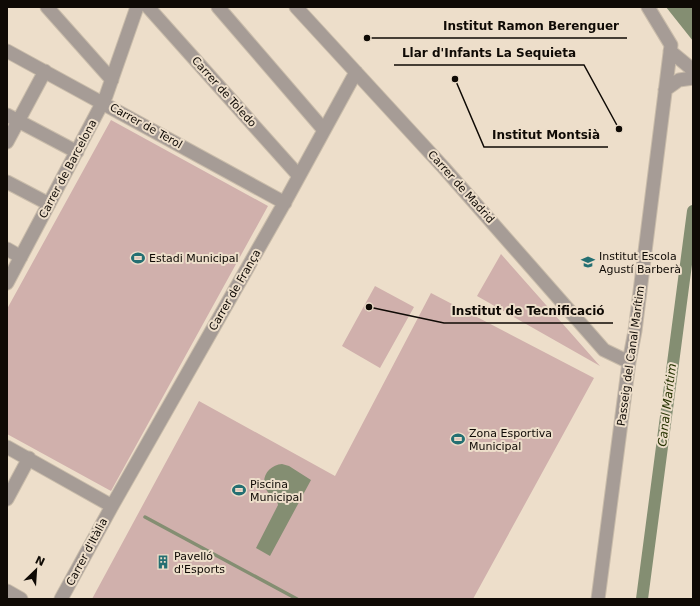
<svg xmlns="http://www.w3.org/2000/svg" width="700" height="606" viewBox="0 0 700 606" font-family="'DejaVu Sans',sans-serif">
<rect width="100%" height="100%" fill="#eddeca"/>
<path fill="#d0b0ac" d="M111 120 268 206 111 491 7 434V309Z
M501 254 600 366 477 296Z
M375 286 414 307 380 368 342 346Z
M431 293 594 378 473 599H92L199 401 335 476Z"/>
<path fill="#848e72" d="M666 7H693V41Z
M282 464 289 466 311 480 270 556 256 548 278 505C277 497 271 497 267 491 259 478 269 465 282 464Z"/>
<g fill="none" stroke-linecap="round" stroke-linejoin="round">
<path stroke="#848e72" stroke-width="3.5" d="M145 517 297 599"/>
<path stroke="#848e72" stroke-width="12" d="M642 599 693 211"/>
<g stroke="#c9bcaa" stroke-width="15">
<path id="minor" d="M47 7 112 80
M148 7 299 176
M218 7 324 130
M296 7 444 168 604 350 629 362
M7 51 285 203
M670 51 693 70
M665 90 679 80 693 78
M7 115 77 152
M7 142 45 71
M7 182 49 204
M7 249 21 257
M7 283 106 96 137 7
M7 447 112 506
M7 499 29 458
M7 591 21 599
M61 599 112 506 286 200 356 72
M598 599 629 362 635 331 671 45 648 7"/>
</g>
<use href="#minor" stroke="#a69c96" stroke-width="13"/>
</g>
<defs>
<g id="stadium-bare" transform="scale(1.08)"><path d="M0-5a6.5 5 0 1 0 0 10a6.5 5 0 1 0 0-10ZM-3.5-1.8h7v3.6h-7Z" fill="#246f72" stroke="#eddeca" stroke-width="2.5" paint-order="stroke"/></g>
<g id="school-bare" transform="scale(1.08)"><path d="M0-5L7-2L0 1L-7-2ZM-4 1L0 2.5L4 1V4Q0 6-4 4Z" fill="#246f72" stroke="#eddeca" stroke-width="2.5" paint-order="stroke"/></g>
<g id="building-bare" transform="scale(1.08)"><path d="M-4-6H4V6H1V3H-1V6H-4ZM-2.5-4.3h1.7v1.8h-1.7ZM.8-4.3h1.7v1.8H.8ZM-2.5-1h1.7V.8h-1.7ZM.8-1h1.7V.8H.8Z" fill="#246f72" stroke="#eddeca" stroke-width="2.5" paint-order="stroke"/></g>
</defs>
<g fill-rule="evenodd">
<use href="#stadium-bare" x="138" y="258"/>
<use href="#school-bare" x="588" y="262"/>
<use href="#stadium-bare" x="458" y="439"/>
<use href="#stadium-bare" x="239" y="490"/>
<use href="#building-bare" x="163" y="562"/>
</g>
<g text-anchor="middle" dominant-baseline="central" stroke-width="4" stroke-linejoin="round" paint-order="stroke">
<g font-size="11" fill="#0f0a05" stroke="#eddeca">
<text transform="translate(224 92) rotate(48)">Carrer de Toledo</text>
<text transform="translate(146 126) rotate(29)">Carrer de Terol</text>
<text transform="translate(68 169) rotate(-62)">Carrer de Barcelona</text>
<text transform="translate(461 187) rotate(48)">Carrer de Madrid</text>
<text transform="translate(235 290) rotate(-60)">Carrer de França</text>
<text transform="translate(631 356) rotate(-82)">Passeig del Canal Marítim</text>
<text transform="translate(87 552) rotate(-62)">Carrer d'Itàlia</text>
</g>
<g font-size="11" fill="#0f0a05" stroke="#eddeca" text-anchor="start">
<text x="599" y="256">Institut Escola<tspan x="599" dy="13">Agustí Barberà</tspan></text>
<text x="149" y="258">Estadi Municipal</text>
<text x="469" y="433">Zona Esportiva<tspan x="469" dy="13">Municipal</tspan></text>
<text x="250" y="484">Piscina<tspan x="250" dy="13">Municipal</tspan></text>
<text x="174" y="556">Pavelló<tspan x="174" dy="13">d'Esports</tspan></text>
</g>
<g font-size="12" font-style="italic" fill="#263301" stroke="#eddeca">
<text transform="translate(667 405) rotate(-83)">Canal Marítim</text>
</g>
</g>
<path fill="none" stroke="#0f0a05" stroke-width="1.5" d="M367 38L435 38H627M619 129L584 65H394M455 79L484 147H608M369 307L444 323H613"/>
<g fill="#0f0a05" stroke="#eddeca" stroke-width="1.5">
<circle cx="367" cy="38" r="4"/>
<circle cx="619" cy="129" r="4"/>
<circle cx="455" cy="79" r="4"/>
<circle cx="369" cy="307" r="4"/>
</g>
<g font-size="12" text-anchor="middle" font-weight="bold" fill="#0f0a05" stroke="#eddeca" stroke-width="4" stroke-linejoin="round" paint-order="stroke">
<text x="531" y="30">Institut Ramon Berenguer</text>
<text x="489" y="57">Llar d'Infants La Sequieta</text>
<text x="546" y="139">Institut Montsià</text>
<text x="528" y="315">Institut de Tecnificació</text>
</g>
<rect width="700" height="606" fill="none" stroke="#0f0a05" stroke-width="16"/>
<g transform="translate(36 570) rotate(25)" stroke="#eddeca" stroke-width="3" paint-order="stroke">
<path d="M0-3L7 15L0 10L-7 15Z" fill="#0f0a05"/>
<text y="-6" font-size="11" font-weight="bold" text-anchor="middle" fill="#0f0a05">N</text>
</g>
</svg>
